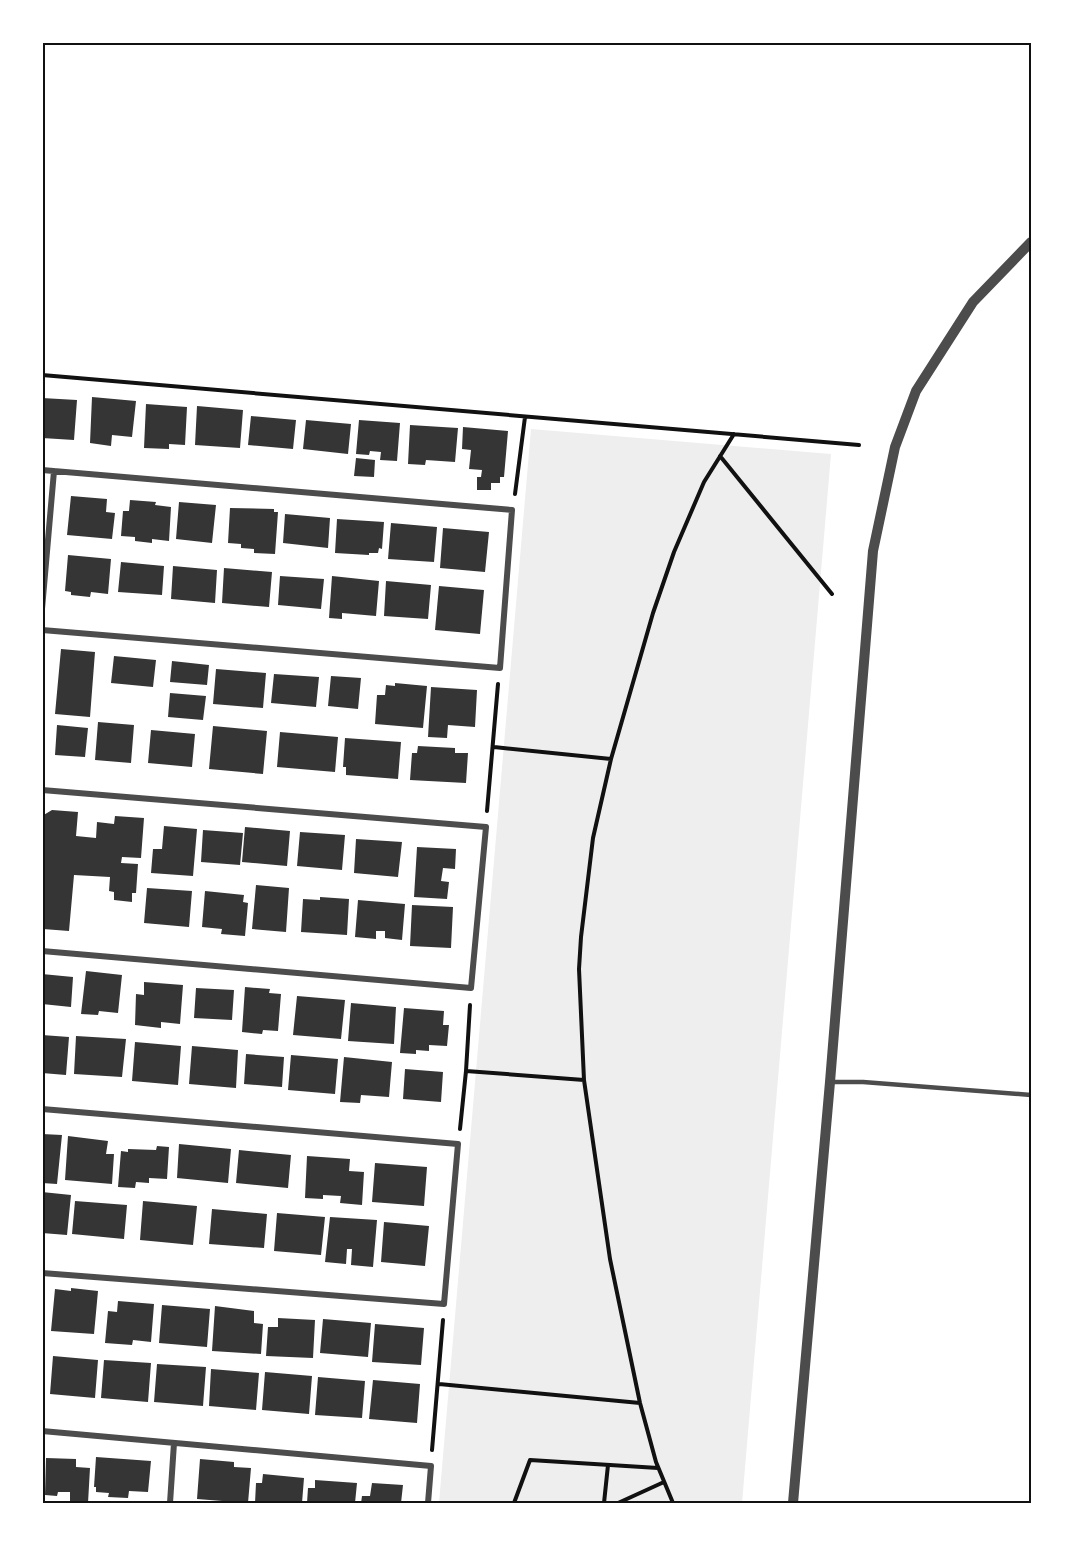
<svg xmlns="http://www.w3.org/2000/svg" width="1073" height="1545" viewBox="0 0 1073 1545" font-family="'Work Sans',sans-serif">
<rect width="100%" height="100%" fill="#fff"/>
<path fill="#eee" d="M531 429 831 454 742 1503H439Z"/>
<path fill="#353535" d="M92 397 136 401 132 437 112 435 111 446 90 443Z
M42 398 77 400 74 440 42 438Z
M146 404 187 407 185 445 169 444V449L144 448Z
M197 406 243 410 240 448 195 445Z
M251 416 296 420 293 449 248 445Z
M306 420 351 424 348 454 303 449Z
M359 420 400 423 397 461 380 460 381 452 370 451 369 455 356 454Z
M410 425 458 428 455 462 426 460 425 465 408 464Z
M463 427 508 431 504 477H500V483H491V490H477V477H481L482 470 469 469 471 450 462 449Z
M356 458 375 460 374 477 354 476Z
M71 496 107 499 106 512 115 513 112 539 67 535Z
M130 500 156 502 155 505 171 507 169 541 152 539V543L135 541V537L121 536 123 511H129Z
M179 502 216 505 212 543 176 539Z
M230 508 274 509V512H278L275 554 254 553V549L241 548V544L228 543Z
M285 514 330 518 328 548 283 543Z
M337 519 384 522 382 549 379 548 378 553H369V555L335 553Z
M391 523 437 527 434 562 388 559Z
M443 528 489 532 485 572 440 568Z
M68 555 111 559 108 594 91 592 90 597 71 595V592L65 591Z
M121 562 164 566 162 595 118 592Z
M173 566 217 570 215 603 171 599Z
M224 568 272 572 269 607 222 603Z
M280 576 324 579 321 609 278 605Z
M332 576 379 581 376 616 342 613V619L329 618Z
M386 581 431 585 428 619 384 616Z
M439 586 484 590 480 634 435 630Z
M61 649 95 652 90 717 55 714Z
M114 656 156 660 153 687 111 683Z
M172 661 209 665 207 685 170 682Z
M216 669 266 673 263 708 213 704Z
M274 674 319 677 316 707 271 703Z
M331 676 361 678 358 709 328 706Z
M395 683 427 686 423 728 375 724 377 695H385L386 685 395 686Z
M431 687 477 690 475 727 448 725 447 738 428 737Z
M170 693 206 696 203 720 168 717Z
M98 722 134 725 131 763 95 760Z
M57 725 88 728 85 757 55 755Z
M213 726 267 731 263 774 209 769Z
M151 730 195 734 192 767 148 763Z
M280 732 338 737 335 772 277 767Z
M345 738 401 742 398 779 346 775V767H343Z
M418 746 455 748V753H468L466 783 410 780 412 753H417Z
M52 810 78 812 76 836 96 838 97 822 114 824 115 816 144 818 141 858 122 857 121 863 138 864 136 893H132V902L114 900V892L109 891 110 877 74 875 69 931 43 929 42 926V816Z
M164 826 197 829 193 876 151 873 153 849H162Z
M245 827 290 831 287 866 242 862Z
M203 830 243 833 240 865 201 862Z
M300 832 345 835 342 870 297 866Z
M356 839 402 842 398 877 354 873Z
M417 847 456 849 455 869 443 868 441 881 449 882 447 899 414 897Z
M256 885 289 888 286 932 252 929Z
M147 888 192 891 189 927 144 923Z
M205 891 244 895 243 902 248 903 245 936 221 934 222 929 202 927Z
M320 897 349 899 347 935 301 932 303 899 320 900Z
M358 900 405 904 402 940 385 938V931H376V939L355 937Z
M412 905 453 907 451 948 410 946Z
M86 971 122 975 118 1013 99 1011 98 1015 81 1014Z
M42 974 73 977 71 1007 42 1004Z
M144 982 183 985 180 1024 161 1022V1028L135 1025 136 994 144 995Z
M245 987 270 989 269 993 281 994 278 1031 263 1030 262 1034 242 1032Z
M196 988 234 990 232 1020 194 1018Z
M297 996 345 1000 341 1039 293 1035Z
M351 1003 396 1007 394 1044 348 1041Z
M404 1008 444 1011 443 1025H449L447 1046 429 1045V1051L416 1050V1054L400 1053Z
M42 1035 69 1037 66 1075 42 1073Z
M76 1036 126 1039 122 1077 74 1074Z
M135 1042 181 1046 178 1085 132 1081Z
M192 1046 238 1050 236 1088 189 1084Z
M246 1054 284 1057 282 1087 244 1084Z
M291 1055 338 1059 335 1094 288 1090Z
M344 1057 392 1062 389 1097 361 1095 360 1103 340 1102Z
M405 1069 443 1072 441 1102 403 1099Z
M42 1134 62 1135 57 1184 42 1183Z
M68 1136 108 1141 106 1154H114L112 1184 65 1180Z
M179 1144 231 1149 228 1183 177 1178Z
M157 1146 169 1147 167 1179 149 1178V1183L136 1182 135 1188 118 1187 121 1151 128 1152V1149L156 1150Z
M239 1150 291 1155 288 1188 236 1183Z
M307 1156 350 1159 349 1171 364 1172 362 1205 340 1203 341 1196 323 1195V1199L305 1198Z
M375 1163 427 1167 424 1206 372 1202Z
M42 1192 71 1195 67 1235 42 1233Z
M75 1201 127 1205 124 1239 72 1234Z
M143 1201 197 1206 193 1245 140 1240Z
M212 1209 267 1214 264 1248 209 1244Z
M277 1213 325 1217 321 1255 274 1251Z
M330 1217 377 1220 373 1267 351 1265 352 1249H347L346 1264 325 1262Z
M384 1222 429 1226 425 1266 381 1262Z
M71 1288 98 1291 94 1334 51 1331 55 1289 71 1291Z
M118 1301 154 1304 151 1342 133 1340 132 1345 105 1343 108 1311 117 1312Z
M162 1305 210 1309 207 1347 159 1343Z
M215 1306 254 1311V1323L263 1324 261 1354 212 1351Z
M278 1318 315 1320 313 1358 266 1356 268 1327H278Z
M323 1319 371 1323 368 1357 320 1353Z
M375 1324 424 1328 421 1365 372 1362Z
M53 1356 98 1360 95 1398 50 1394Z
M104 1360 151 1363 148 1402 101 1398Z
M157 1364 206 1367 203 1406 154 1402Z
M211 1369 259 1373 256 1410 209 1406Z
M265 1372 312 1376 309 1414 262 1410Z
M318 1377 365 1381 362 1418 315 1415Z
M373 1380 420 1384 417 1423 369 1419Z
M96 1457 151 1461 148 1492 129 1491 128 1498 108 1497 109 1493 96 1492V1487H94Z
M46 1458 76 1459V1467L90 1468 88 1503H70V1492H58L57 1496 45 1495Z
M200 1459 234 1462V1467L251 1468 248 1503 197 1499Z
M263 1474 304 1478 302 1503H255L256 1483H262Z
M315 1480 357 1483 355 1503H307L308 1488H315Z
M372 1483 403 1485 401 1503H361L362 1496H370Z"/>
<g fill="none" stroke-linecap="round" stroke-linejoin="round">
<path stroke="#111" stroke-width="4" d="M42 375 859 445
M720 456 832 594
M515 494 525 417
M494 747 611 759
M487 811 498 684
M466 1071 584 1080
M460 1129 466 1071 470 1005
M439 1384 640 1403
M432 1450 443 1320
M514 1503 530 1460 658 1468
M604 1503 608 1465
M618 1503 664 1482
M673 1503 656 1462 640 1403 610 1259 584 1080 579 969 581 937 593 838 611 759 653 613 674 552 704 482 734 434"/>
<path stroke="#4c4c4c" stroke-width="4.5" d="M830 1082H863L1031 1095"/>
<path stroke="#4c4c4c" stroke-width="6" d="M42 470 512 510 500 668 42 630
M42 609 54 471
M42 790 486 827 471 988 42 951
M42 1109 458 1144 444 1304 42 1273
M42 1431 431 1466 428 1503
M170 1503 174 1443"/>
<path stroke="#4c4c4c" stroke-width="10" d="M793 1503 830 1082 873 551 895 447 916 391 973 302 1031 242"/>
</g>
<rect width="1073" height="1545" fill="none" stroke="#ffffff" stroke-width="87"/>
<rect x="44" y="44" width="986" height="1458" fill="none" stroke="#111" stroke-width="2"/>
</svg>
